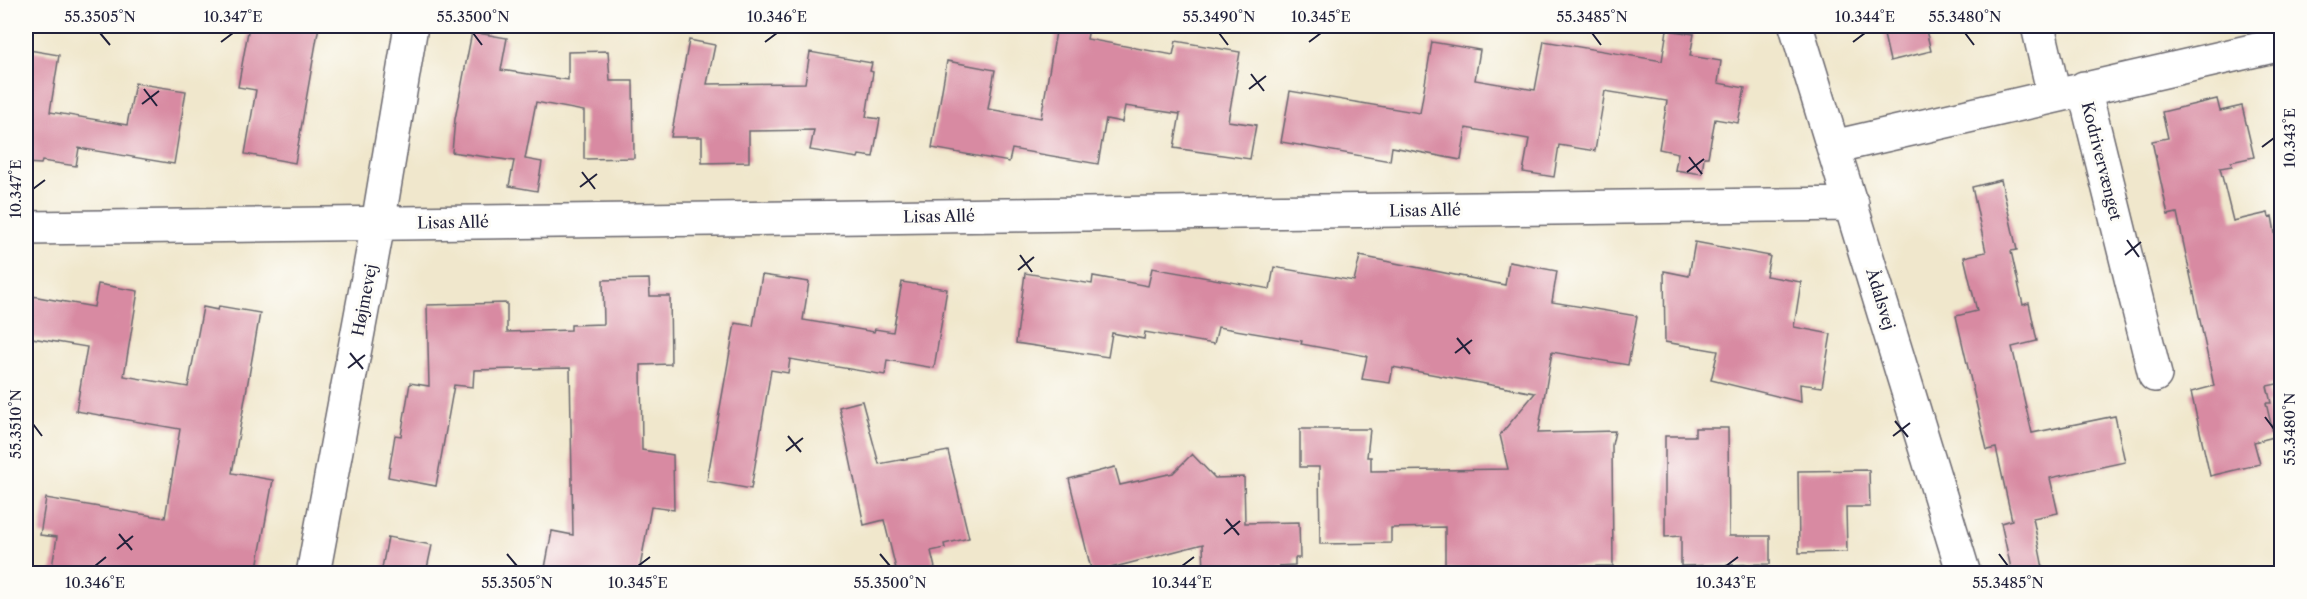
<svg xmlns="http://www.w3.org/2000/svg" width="2307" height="599" viewBox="0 0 2307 599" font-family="'Libre Caslon Text',serif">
<rect width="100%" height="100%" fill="#fdfcf7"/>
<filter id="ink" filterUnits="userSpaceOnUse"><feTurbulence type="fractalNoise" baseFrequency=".0167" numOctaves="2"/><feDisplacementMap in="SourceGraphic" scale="12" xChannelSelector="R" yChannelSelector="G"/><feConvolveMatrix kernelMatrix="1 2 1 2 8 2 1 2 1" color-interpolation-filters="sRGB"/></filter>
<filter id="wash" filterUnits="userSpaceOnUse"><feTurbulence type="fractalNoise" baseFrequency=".008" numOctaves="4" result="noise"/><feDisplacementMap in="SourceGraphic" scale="24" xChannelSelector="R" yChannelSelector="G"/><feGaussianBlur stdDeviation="1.35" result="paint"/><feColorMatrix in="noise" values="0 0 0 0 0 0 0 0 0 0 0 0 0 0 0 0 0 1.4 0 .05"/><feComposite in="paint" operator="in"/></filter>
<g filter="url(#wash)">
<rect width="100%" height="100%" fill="#f0e7cc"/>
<g id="blocks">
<path fill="#d88aa2" d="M249 26H319L295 163 245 154 256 90 238 87Z
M1057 26 1089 28 1087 39 1173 55 1176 41 1240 52 1228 121 1256 125 1250 159 1174 148 1180 114 1125 106 1122 122 1106 119 1098 164 1012 149 1009 162 932 148 947 61 995 70 988 109 1041 118Z
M1882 26H1925L1931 51 1890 61Z
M1667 30 1694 34 1690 56 1721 61 1718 83 1745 88 1738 123 1715 119 1708 157H1704L1702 174 1675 170 1678 153 1659 149 1667 101 1605 91 1595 151 1559 145 1554 177 1523 172 1529 139 1466 128 1461 160 1392 147 1390 161 1281 142 1290 91 1420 113 1432 42 1480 50 1475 80 1535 90 1544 41 1662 61Z
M472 32 507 38 501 70 568 80V52L608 51 610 81H633L634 158 584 159V111L536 102 525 159 542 162 537 191 509 186 514 161 452 152 455 119Z
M689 40 715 45 707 84 805 83 810 52 872 63 870 71 873 72 866 117 880 119 873 157 859 155 858 158 810 150 814 130 749 131V162L702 163V137H671Z
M29 50 59 55 50 112 127 125 135 83 186 91 174 164 79 148 76 166 42 161 41 164 26 163V70Z
M2217 99 2220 111 2242 106 2254 157 2231 162 2232 166 2220 168 2233 221 2268 213 2269 217 2272 216 2282 272V383L2267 386 2271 403H2266L2274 437 2254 442 2260 464 2210 476 2191 392 2214 386 2177 213 2168 215 2152 141 2168 138 2162 112Z
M2001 180 2017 250 2011 251 2023 305 2029 303 2037 341 2012 347 2032 433 2115 416 2125 462 2050 478 2058 513 2033 518 2044 573H2012L2001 523 2012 520 1996 448 1987 450 1956 316 1977 311 1964 257 1986 252 1972 187Z
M1695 242 1770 256 1766 276 1801 282 1794 327 1831 334 1822 387 1800 384 1801 402 1711 380 1718 351 1665 342 1664 271 1689 276Z
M1360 256 1505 285 1509 262 1557 271 1552 302 1637 316 1628 365 1552 352 1538 433 1615 431 1612 445 1613 566 1445 569V527L1391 528V543L1320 544 1319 467H1300V429H1370L1367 457H1371V471L1508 469 1500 435 1535 393 1393 367 1390 383 1362 379 1367 356 1301 344 1302 341 1218 327 1214 344 1145 332 1144 339 1112 333 1108 357 1016 343 1025 273 1092 284 1093 276 1148 286 1152 268 1270 289 1274 267 1354 281Z
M762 275 809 282 803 320 874 332 875 329 893 332 902 282 947 289 934 368 887 360 885 375 790 359 788 373 771 370 751 489 707 481 735 323 753 326Z
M649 279 650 296H670L671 364 641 365 642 450 673 455 674 510 651 507 639 573H544L552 531 573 535 570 368 474 370 473 387 454 385 436 486 388 477 395 435 401 436 410 383 429 386 427 305 507 303V332L571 330V325L604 324 603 280Z
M98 284 138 291 124 376 188 387 203 307 218 310 219 306 260 313 232 473 273 480 256 573H51L57 537 40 535 46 498 165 518 180 429 76 411 87 347 26 337V295L94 307Z
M862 401 879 464 948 451 969 538 944 544 945 548 931 551 935 568 917 573H897L884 520 864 525 839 407Z
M1695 428H1728L1729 536H1770V564L1681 566V536L1665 537V436H1695Z
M1192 454 1215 478 1244 477 1245 523 1299 522 1300 558H1295V565L1279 566V571L1204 573 1203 544 1092 573 1069 479 1115 467 1120 485 1173 473Z
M1869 470 1870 507H1846L1847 552 1799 553 1798 471Z
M388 537 432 545 426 573H381Z"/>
</g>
</g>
<g filter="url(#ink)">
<use href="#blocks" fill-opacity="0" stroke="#6a676e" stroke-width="1.5"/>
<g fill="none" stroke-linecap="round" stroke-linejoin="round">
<g stroke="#6a676e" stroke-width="36">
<path id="minor" d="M1796 26 1964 574
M2038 26 2054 95
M2084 88 2155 375
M1833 147 2282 44
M26 228 1852 204
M313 574 378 224 411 26"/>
</g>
<use href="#minor" stroke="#fff" stroke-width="33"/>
</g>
</g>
<path fill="none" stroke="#22223b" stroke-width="2" d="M100 33 110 45M473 33 482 45M1219 33 1228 45M1592 33 1601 45M1965 33 1974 45M221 42 233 33M765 42 777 33M1309 42 1321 33M1853 42 1865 33M1251 74 1264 91M144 89 157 106M1249 89 1266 76M142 104 159 91M2262 147 2274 138M1689 157 1702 174M582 172 595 189M1687 172 1704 159M580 187 597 174M33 189 45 180M2127 240 2139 257M1020 255 1032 272M2125 255 2141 242M1018 270 1034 257M1457 338 1470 354M350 353 363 369M1455 353 1472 340M348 368 365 355M2265 417 2274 429M1895 421 1908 437M33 424 42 436M788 436 801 452M1893 436 1910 423M786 451 803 438M1226 519 1239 535M119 534 132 550M1224 534 1240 521M117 549 133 536M507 554 517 566M880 554 890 566M1999 554 2008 566M95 566 106 557M638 566 650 557M1182 566 1194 557M1726 566 1738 557"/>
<g text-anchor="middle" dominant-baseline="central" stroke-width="6" stroke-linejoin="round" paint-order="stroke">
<g font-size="16" fill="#22223b" stroke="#fdfcf7">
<text transform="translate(2102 161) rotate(76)">Kodrivervænget</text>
<text transform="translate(1425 210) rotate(-1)">Lisas Allé</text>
<text transform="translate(939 216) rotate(-1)">Lisas Allé</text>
<text transform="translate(453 222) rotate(-1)">Lisas Allé</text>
<text transform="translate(1881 299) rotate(73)">Ådalsvej</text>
<text transform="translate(364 300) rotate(-79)">Højmevej</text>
</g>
</g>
<rect width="2307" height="599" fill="none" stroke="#fdfcf7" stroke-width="66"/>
<rect x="33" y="33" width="2241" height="533" fill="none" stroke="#22223b" stroke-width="2"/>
<g font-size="15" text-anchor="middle" fill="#22223b">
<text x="100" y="22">55.3505°N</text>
<text x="233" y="22">10.347°E</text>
<text x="473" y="22">55.3500°N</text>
<text x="777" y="22">10.346°E</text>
<text x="1219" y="22">55.3490°N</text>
<text x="1321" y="22">10.345°E</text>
<text x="1592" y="22">55.3485°N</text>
<text x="1865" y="22">10.344°E</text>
<text x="1965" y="22">55.3480°N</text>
<text transform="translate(2290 138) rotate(-90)" y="5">10.343°E</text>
<text transform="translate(16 189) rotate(-90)" y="5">10.347°E</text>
<text transform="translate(16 424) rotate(-90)" y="5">55.3510°N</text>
<text transform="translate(2290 429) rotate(-90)" y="5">55.3480°N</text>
<text x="95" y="588">10.346°E</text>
<text x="517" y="588">55.3505°N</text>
<text x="638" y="588">10.345°E</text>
<text x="890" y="588">55.3500°N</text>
<text x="1182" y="588">10.344°E</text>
<text x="1726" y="588">10.343°E</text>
<text x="2008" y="588">55.3485°N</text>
</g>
</svg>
